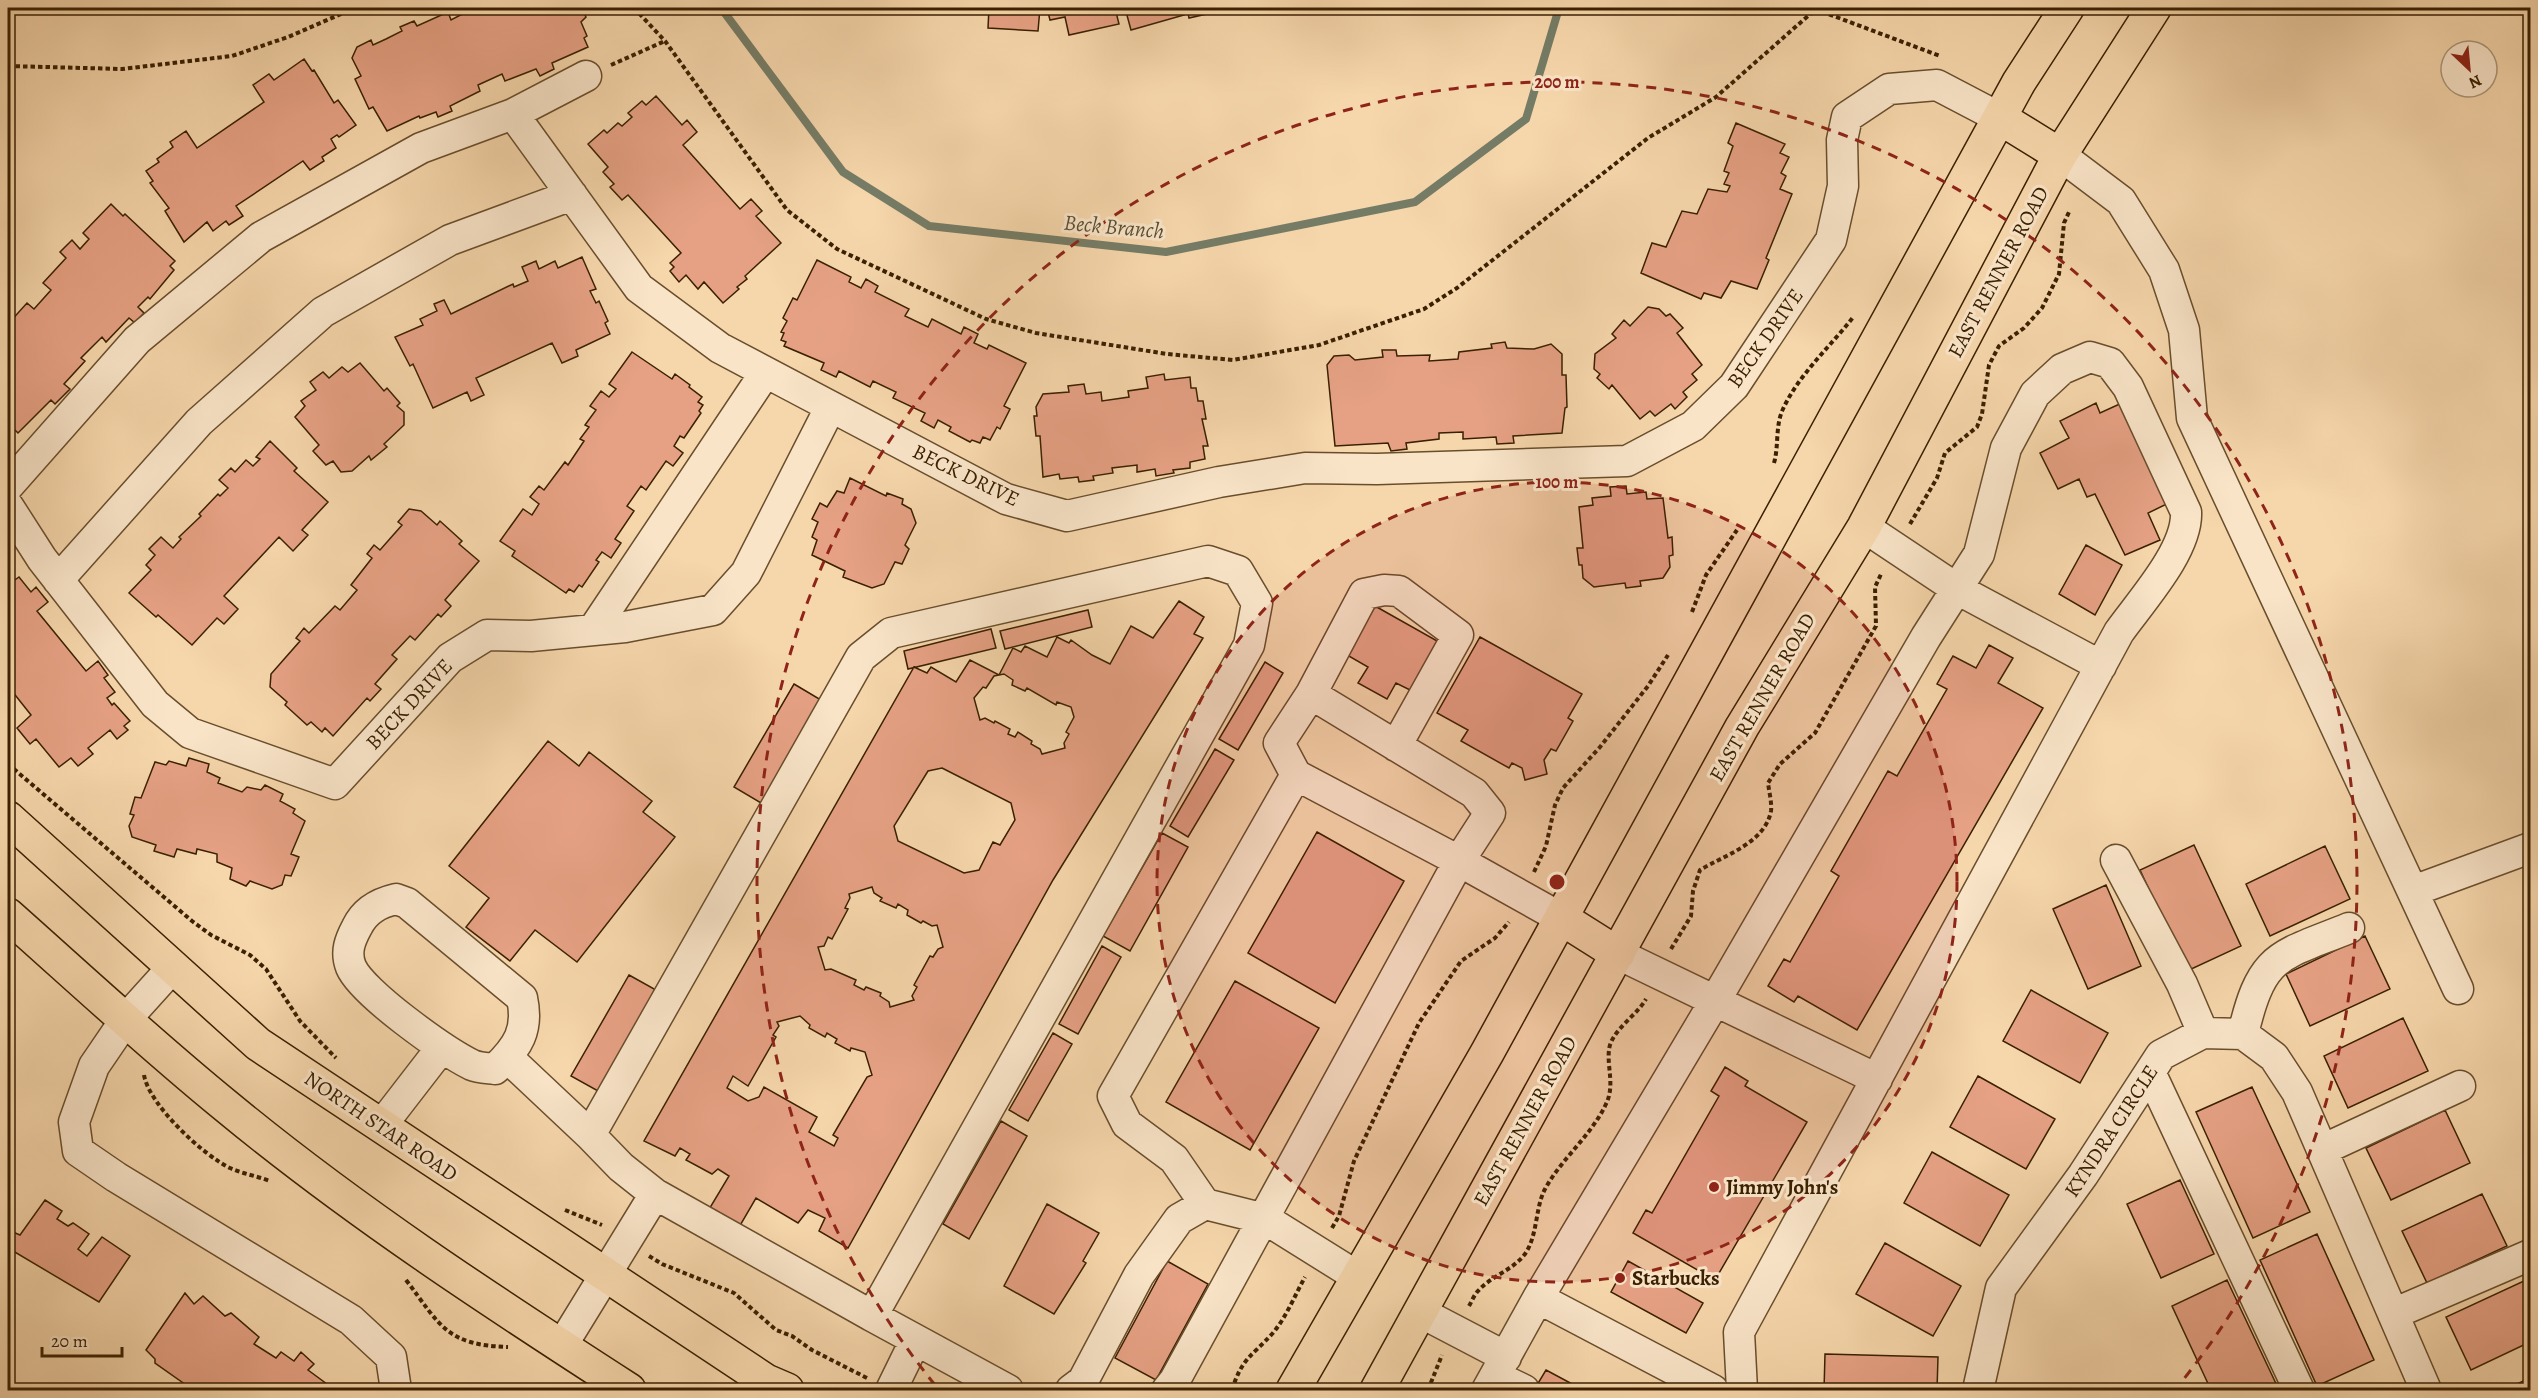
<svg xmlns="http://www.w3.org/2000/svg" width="2538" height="1398" viewBox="0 0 2538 1398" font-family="Alegreya,serif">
<rect width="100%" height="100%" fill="#f6d6ab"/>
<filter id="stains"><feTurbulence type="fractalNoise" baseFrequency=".00333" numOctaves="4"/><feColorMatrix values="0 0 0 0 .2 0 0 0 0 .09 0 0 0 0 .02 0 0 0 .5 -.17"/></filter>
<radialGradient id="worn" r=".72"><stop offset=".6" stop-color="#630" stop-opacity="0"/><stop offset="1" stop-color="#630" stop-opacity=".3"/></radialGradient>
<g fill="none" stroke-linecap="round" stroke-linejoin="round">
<path stroke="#757c66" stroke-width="8" d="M721 8 843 172 929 226 1166 252 1415 202 1526 119 1559 8"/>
</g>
<path fill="#e6a184" stroke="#3a2001" stroke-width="1.5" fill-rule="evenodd" d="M474 8H582L586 17 581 22 587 36 584 38 588 47 552 63 554 69 540 76 536 69 505 81 502 74 478 85 480 91 450 106 452 111 438 117 436 112 420 118 419 116 387 131 373 107 369 109 355 79 361 76 352 58 357 47 371 40 373 45 386 39 402 31 400 27 414 21 417 26 448 12 451 20Z
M989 8H1040L1038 31 988 28Z
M1047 8H1115L1119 24 1069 35 1065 17 1050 20Z
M1125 8H1182L1184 15 1131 30Z
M1187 8H1233L1189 18Z
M304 59 312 71 314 70 334 103 338 100 356 125 339 137 337 135 331 139 336 148 322 157 324 161 310 170 303 161 236 206 243 216 229 225 226 221 213 231 207 222 184 242 165 211 169 208 150 183 153 181 146 171 159 162 157 159 173 147 170 142 186 131 197 148 264 102 253 85 269 74 274 80Z
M656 96 682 125 687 120 697 132 683 145 740 209 751 199 762 211 756 216 781 243 745 276 747 279 737 287 739 289 723 303 704 282 698 289 686 275 679 282 670 271 674 267 670 263 681 253 628 195 622 200 610 187 614 184 603 172 608 167 588 144 604 130 607 133 618 123 622 126 632 117 628 113 642 101 646 105Z
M1736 123 1785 144 1780 153 1789 157 1781 173 1786 176 1780 189 1792 194 1766 258 1769 260 1757 289 1731 281 1721 298 1704 293 1701 299 1641 273 1652 243 1666 247 1682 211 1697 214 1708 189 1727 192 1730 186 1724 184 1729 173 1724 171 1733 146 1728 143Z
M111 204 123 216 125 214 175 261 170 266 174 270 150 299 148 297 138 307 144 313 135 323 129 318 106 342 102 337 81 358 85 361 64 384 70 389 55 404 51 400 18 433 14 429 9 435 8 324 27 303 34 309 51 290 43 283 66 258 60 252 72 240 80 249 89 239 83 233Z
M582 257 596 289 590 291 596 303 599 301 608 321 605 323 610 334 576 350 578 356 562 363 552 343 476 378 484 395 471 401 467 392 433 408 413 364 410 366 395 337 423 325 420 319 437 311 434 304 444 300 451 314 513 284 514 287 528 281 522 267 536 261 539 269 555 261 558 268Z
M817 260 851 277 849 282 861 288 866 279 878 286 875 292 909 309 905 316 928 327 932 319 961 334 964 327 978 334 974 343 987 349 989 345 1026 363 1004 406 1010 409 1000 429 997 427 990 440 983 437 980 443 972 440 970 442 949 431 951 427 938 420 934 428 921 421 925 413 893 398 896 392 873 381 870 387 839 371 836 377 821 370 824 363 784 346 786 342 781 340 784 333 781 332 787 321 783 318 793 298 797 300Z
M1648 307 1659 309 1666 316 1670 314 1683 328 1677 333 1702 365 1692 374 1697 380 1683 392 1687 397 1675 409 1671 404 1655 416 1650 411 1640 419 1612 385 1609 389 1597 378 1600 374 1594 369 1595 354 1616 338 1612 334 1624 320 1630 326Z
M1505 342 1507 348 1534 349 1551 344 1562 354V375H1566L1567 407 1565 408 1562 433 1513 436 1514 443 1497 444 1496 437 1463 439V432L1439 433V439L1406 443 1407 449 1391 451 1388 443 1335 446 1327 365 1334 356 1349 355 1355 360 1383 357 1382 350H1396L1397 356 1430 355 1429 361 1458 359 1459 352 1492 348 1491 344Z
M632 352 672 379 675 374 690 385 689 387 702 397 698 402 703 405 699 411 701 413 684 438 680 436 674 446 683 453 673 466 666 461 646 490 641 486 627 506 634 511 615 539 621 543 611 558 602 552 596 560 599 562 582 587 579 585 574 592 569 589 566 593 512 556 515 551 500 541 523 509 532 515 539 504 530 497 539 486 544 490 565 462 568 465 584 441 580 439 589 427 585 425 596 410 590 406 601 391 609 397 616 389 609 384Z
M360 363 384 391 387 388 400 403 397 406 404 412V425L384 444 387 447 371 460 369 456 352 471 341 472 333 461 326 465 313 451 319 445 295 417 305 406 301 401 316 390 310 382 323 372 329 378 342 367 348 372Z
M1164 374 1165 380 1190 377 1191 388H1196L1198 401H1203L1206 419H1202L1208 446H1203L1205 459 1190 462V468L1173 470 1174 473 1156 476 1155 469 1137 472V465L1112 468 1113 473 1093 476 1094 480 1079 482 1078 477 1060 479 1059 474 1043 477 1040 436H1036L1034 416H1037L1036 407 1043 394 1069 392 1068 386 1084 384 1086 394 1101 392 1102 401 1129 397 1128 391 1148 388 1146 377Z
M2124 402 2171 502 2148 513 2160 540 2125 555 2095 494 2087 497 2079 479 2058 489 2040 453 2069 438 2060 421 2096 403 2100 413Z
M270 441 297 468 294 471 328 502 302 530 308 535 293 551 279 537 224 596 238 609 224 624 217 618 192 645 158 615 156 617 129 593 151 570 146 565 155 555 149 549 161 537 173 548 181 539 179 537 201 516 199 514 218 494 220 496 228 488 219 480 231 468 235 472 246 460 253 466 260 459 256 457Z
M850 478 886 496 887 493 903 499 902 504 911 509 916 523 905 545 909 549 902 564 895 562 884 584 872 588 843 577 845 571 812 555 817 540 812 537 818 522 812 519 820 503 827 507 837 491 844 493Z
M1626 486 1627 494 1646 492 1647 499 1663 498 1668 538 1672 537 1673 555 1669 556 1670 567 1663 578 1640 581 1641 586 1626 588 1625 583 1594 587 1583 578 1582 565H1579L1577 548H1583L1579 507 1593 505 1592 498 1611 496 1610 487Z
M409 509 421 511 437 525 440 521 462 541 459 544 479 561 445 600 451 606 441 617 438 614 415 640 410 636 392 655 397 659 375 684 381 689 370 701 367 698 333 736 325 728 322 732 311 722 307 725 285 705 287 702 270 687 271 674 300 641 296 638 304 628 309 633 335 606 340 610 357 590 351 585 372 558 367 554 374 545 380 550 402 525 398 522Z
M2086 545 2122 565 2095 615 2059 594Z
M8 576 12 582 19 577 31 592 36 587 48 602 37 611 86 671 98 661 108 675 104 678 115 692 107 698 112 705 114 703 130 721 124 726 128 730 117 739 110 730 88 748 93 754 78 766 71 758 59 767 36 739 30 744 17 728 31 715 8 686Z
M1179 601 1204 617 1194 634 1203 638 1053 880 848 1248 819 1231 825 1218 808 1210 798 1223 756 1198 738 1229 708 1211 729 1176 718 1169 712 1174 686 1160 690 1154 680 1148 675 1156 644 1141 914 667 927 673 931 667 956 682 970 660 999 675 1013 648 1021 652 1025 646 1047 657 1057 637 1069 643 1071 640 1092 655 1110 664 1131 626 1153 638ZM1004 674 1013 680 1012 685 1025 691 1027 688 1056 705 1057 702 1071 707 1074 717 1066 732 1069 734 1064 743 1065 748 1042 754 1040 749 1031 744 1032 741 1018 732 1015 737 1008 734 1010 729 995 721 994 723 985 718 980 720 974 698 983 687 986 688 994 676ZM942 768 1011 803 1015 820 1000 845 993 842 979 870 964 873 898 841 894 826 928 771ZM872 887 874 893 882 898 880 901 896 908 898 904 908 910 907 915 921 923 923 921 932 926 937 925 943 947 938 949 933 957 930 956 914 985 917 987 912 996 914 1000 890 1007 889 1002 880 996 881 993 866 987 864 990 854 985 856 980 831 969 825 970 818 947 824 946 828 937 832 939 848 909 845 908 850 898 849 894ZM800 1016 810 1025 809 1028 825 1037 827 1033 837 1039 835 1043 850 1051 851 1048 865 1052 872 1075 867 1077 833 1135 838 1138 834 1146 809 1132 817 1117 764 1087 759 1097 748 1101 727 1088 733 1076 748 1086 776 1037 773 1035 779 1026 777 1022Z
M1375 606 1439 642 1412 691 1396 683 1387 699 1358 683 1368 667 1347 655Z
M1088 610 1092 627 1005 649 1000 631Z
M991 629 996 648 908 669 904 651Z
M1480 637 1582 694 1568 718 1573 721 1556 751 1551 749 1544 760 1547 774 1525 780 1522 768 1512 763 1509 768 1461 741 1468 730 1437 713Z
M1989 645 2013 658 1998 683 2043 708 1857 1030 1798 996 1794 1002 1768 986 1784 959 1790 962 1839 876 1831 871 1888 771 1897 776 1947 689 1937 684 1953 656 1976 668Z
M1265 662 1283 673 1238 750 1219 739Z
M794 684 821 700 761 803 734 787Z
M548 741 579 766 589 752 652 801 643 812 675 837 577 962 535 930 510 961 466 927 489 898 449 866Z
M1215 749 1234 760 1188 837 1170 826Z
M189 758 209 764 207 772 220 778 218 783 242 792 247 787 261 790 265 785 283 794 280 801 295 809 293 813 305 821 291 854 299 857 291 876 285 875 282 885 272 889 250 881 246 886 230 879 232 868 217 862V854L197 849 196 854 177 849 174 857 154 851 156 845 132 837 129 826 134 815 130 814 135 797 141 798 155 762 166 765 169 761 186 766Z
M1317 832 1404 881 1335 1003 1248 953Z
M1162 833 1188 847 1130 951 1103 936Z
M2194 845 2241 946 2187 971 2140 870Z
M2325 846 2350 899 2270 936 2246 884Z
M2106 885 2141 966 2088 989 2053 909Z
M2365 936 2390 989 2310 1026 2286 974Z
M1102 946 1121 957 1078 1034 1059 1024Z
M629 975 656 990 598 1091 571 1076Z
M1235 981 1319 1028 1250 1150 1166 1102Z
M2031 990 2108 1033 2080 1083 2003 1041Z
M2403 1018 2428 1071 2348 1108 2324 1056Z
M1053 1033 1072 1044 1028 1121 1009 1110Z
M1725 1067 1748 1081 1745 1086 1807 1122 1715 1280 1633 1233 1646 1210 1652 1213 1719 1096 1711 1091Z
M1978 1076 2055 1119 2026 1169 1950 1127Z
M2252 1087 2310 1212 2253 1238 2196 1112Z
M2445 1110 2470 1163 2391 1200 2366 1148Z
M1001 1121 1027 1136 969 1239 943 1224Z
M1932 1152 2009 1195 1980 1246 1904 1203Z
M2180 1180 2214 1254 2161 1278 2127 1204Z
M2482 1194 2507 1246 2427 1283 2402 1231Z
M45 1200 62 1211 57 1219 68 1226 73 1223 89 1234 78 1249 87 1256 102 1237 130 1256 99 1302 8 1248V1241L13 1232 20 1235Z
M1047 1204 1099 1233 1083 1261 1086 1263 1054 1314 1004 1286Z
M2317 1234 2374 1360 2317 1386 2260 1260Z
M1885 1243 1961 1286 1933 1336 1856 1294Z
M1167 1261 1208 1284 1156 1380 1115 1358Z
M1628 1261 1703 1303 1686 1333 1611 1292Z
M2227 1280 2279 1390H2211L2172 1306Z
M2526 1280 2530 1290V1342L2471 1370 2446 1317Z
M185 1293 194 1304 203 1296 225 1316 231 1313 259 1337 254 1344 276 1358 281 1352 294 1361 301 1352 314 1364 308 1370 335 1390 184 1389 186 1385 155 1363V1359L146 1350Z
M1825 1354 1938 1357 1937 1390H1824Z
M1546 1370 1576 1386 1573 1390H1534Z
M2530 1378V1390H2504Z"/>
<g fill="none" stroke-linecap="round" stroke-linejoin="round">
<g stroke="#694e2c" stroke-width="33">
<path id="minor" d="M513 114 639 288 720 348 1006 499 1067 516 1219 482 1305 468 1377 469 1627 461 1693 426 1734 386 1831 240 1843 186 1842 140 1847 117 1889 89 1937 85 2000 118
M2060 155 2121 201 2164 270 2184 330 2192 418 2458 989
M8 486 137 340 261 237 421 148 513 114 586 76
M8 506 42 559 155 704 190 733 335 784 450 658 487 635 531 636 625 627 713 610 746 573 830 408
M1864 527 1957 589 2101 666
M58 580 199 422 323 312 450 240 572 195
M593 630 765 373
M1311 694 1364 594 1384 590 1399 591 1458 635 1396 746
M2116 860 2182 984 2203 1033
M2413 891 2530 848
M396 899 407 903 522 998C529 1030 518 1047 495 1069 487 1068 479 1068 472 1065 444 1051 362 993 351 967 345 952 350 940 357 927 365 910 379 903 396 899Z
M1618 954 1877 1079
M173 967 126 1019 94 1066 74 1122 78 1151 116 1177 351 1320 391 1357 396 1390
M2243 1034C2262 953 2278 957 2349 928
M507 1057 590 1135
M2150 1072 2299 1390
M381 1126 442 1047
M2322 1150 2460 1086
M1205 1204 1174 1159 1127 1124 1113 1096 1296 775 1459 861 1490 813 1474 793 1311 694 1279 743 1296 775
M1538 1298 1713 1390
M1420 1312 1506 1357
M2393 1314 2530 1255
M872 1316 1008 1390
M561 1347 655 1194 621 1167 590 1135 861 657 891 633 1208 561 1238 571 1257 603 1249 645 872 1316 655 1194
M1495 1376 1524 1390
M891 1390 915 1341
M1071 1390 1083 1381 1139 1275 1179 1219 1205 1204 1265 1219 1358 1277
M1167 1390 1175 1380 1459 861 1561 918
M1487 1390 1538 1298 1715 1001 1926 637 1979 554 2006 448 2035 394 2062 369 2090 357 2110 363 2128 387 2186 512C2188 550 2141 601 2119 632L1739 1332 1742 1390
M1978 1390 2001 1288 2083 1175 2161 1055 2203 1033 2243 1034 2274 1057 2297 1092 2426 1390"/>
</g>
<g stroke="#3a2001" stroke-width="36">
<path id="major" d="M2000 118 2060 155
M8 818 258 1044 766 1381 787 1390
M8 915C80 979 151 1045 226 1106 353 1211 491 1301 629 1390
M1561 918 1618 954
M1293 1390 1487 1053 2019 82 2067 8
M1377 1390 1742 727 1864 527 2060 155 2154 8"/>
</g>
<path stroke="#3a2001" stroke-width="4" stroke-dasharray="4.5 3" stroke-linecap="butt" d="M634 8 665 41 787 210 837 249 986 319 1036 333 1167 354 1233 360 1319 345 1424 309 1457 288 1648 138 1716 97 1817 8
M1815 9 1940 56
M611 65 665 41
M8 66 122 69 232 56 288 37 355 8
M1774 463C1779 446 1775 426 1783 409 1799 374 1831 346 1854 316
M1910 524 1937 478 1945 453 1977 427 1982 414 1989 365 1999 346 2024 328 2042 308 2059 274 2064 223 2069 212
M1692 612 1706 575 1737 530
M8 764 192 921 211 935 250 955 266 969 300 1021 336 1058
M1534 872 1546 846 1555 805 1563 788 1600 747 1648 686 1668 655
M1671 949 1691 916 1693 891 1700 870C1725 855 1765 843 1771 811 1772 803 1769 791 1768 783L1780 764 1815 733 1876 626 1875 587 1882 572
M144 1075C149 1105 203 1155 230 1168 243 1174 257 1176 270 1181
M565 1210 602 1225
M1332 1228 1339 1216 1354 1161 1419 1023 1461 961 1495 938 1509 922
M649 1256 662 1264 734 1293 776 1330 792 1336 812 1350 867 1378
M406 1280C441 1326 446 1345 508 1347
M1469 1306C1472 1301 1474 1295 1478 1291 1491 1276 1513 1270 1525 1254 1538 1235 1535 1208 1545 1189 1562 1158 1591 1136 1606 1104 1616 1084 1605 1063 1610 1045 1616 1027 1637 1015 1646 999
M1232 1390C1242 1358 1251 1357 1272 1334 1286 1318 1295 1295 1305 1277
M1428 1390 1442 1355"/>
<use href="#minor" stroke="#f9e4c8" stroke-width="30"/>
<use href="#major" stroke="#f6d6ab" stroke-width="33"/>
</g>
<circle cx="1557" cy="882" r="400" fill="#8f2418" fill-opacity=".12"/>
<g fill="none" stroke="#8f2418" stroke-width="3" stroke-dasharray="10 8">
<circle cx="1557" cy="882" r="400"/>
<path d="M935 1385A800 800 0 1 1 2179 1385"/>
</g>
<g fill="#8f2418" stroke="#f9e4c8" stroke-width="2">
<circle cx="1714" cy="1187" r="6"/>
<circle cx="1620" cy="1278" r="6"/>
</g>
<g text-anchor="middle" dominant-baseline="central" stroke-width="6" stroke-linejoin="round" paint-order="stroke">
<g font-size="21" fill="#3a2001" stroke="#f9e4c8">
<text transform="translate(1998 272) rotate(-62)">EAST RENNER ROAD</text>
<text transform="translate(1765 338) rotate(-55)">BECK DRIVE</text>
<text transform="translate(966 475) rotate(26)">BECK DRIVE</text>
<text transform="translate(1762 697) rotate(-60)">EAST RENNER ROAD</text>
<text transform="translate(409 704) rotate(-47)">BECK DRIVE</text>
<text transform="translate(1525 1121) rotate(-61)">EAST RENNER ROAD</text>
<text transform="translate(381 1126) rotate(34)">NORTH STAR ROAD</text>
<text transform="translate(2111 1131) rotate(-57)">KYNDRA CIRCLE</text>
</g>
<g font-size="21" font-weight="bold" fill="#3a2001" stroke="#f9e4c8" text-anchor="start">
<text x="1726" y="1187">Jimmy John's</text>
<text x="1632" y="1278">Starbucks</text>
</g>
<g font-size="22" font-style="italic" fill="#584e33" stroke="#f9e4c8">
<text transform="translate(1114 227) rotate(5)">Beck Branch</text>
</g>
</g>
<circle cx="1557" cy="882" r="9" fill="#8f2418" stroke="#f9e4c8" stroke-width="3"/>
<g font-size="18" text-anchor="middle" font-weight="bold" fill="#8f2418" stroke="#f9e4c8" stroke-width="6" stroke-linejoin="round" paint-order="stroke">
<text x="1557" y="88">200 m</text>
<text x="1557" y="488">100 m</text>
</g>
<rect width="2538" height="1398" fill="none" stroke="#f6d6ab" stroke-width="30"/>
<rect x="9" y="9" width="2520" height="1380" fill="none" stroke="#3a2001" stroke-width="3"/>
<rect x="15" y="15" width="2508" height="1368" fill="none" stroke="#3a2001" stroke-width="1.5"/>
<g transform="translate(2469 69) rotate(154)"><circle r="28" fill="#f9e4c8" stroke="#ad9678" stroke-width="1.5"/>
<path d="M0-4.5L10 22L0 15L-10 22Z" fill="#8f2418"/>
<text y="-9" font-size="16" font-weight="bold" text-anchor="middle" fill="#3a2001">N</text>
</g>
<path d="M42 1347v9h80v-9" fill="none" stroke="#3a2001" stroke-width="3"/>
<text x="51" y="1347" font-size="18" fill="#3a2001" stroke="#f9e4c8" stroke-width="4.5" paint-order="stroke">20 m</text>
<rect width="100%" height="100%" filter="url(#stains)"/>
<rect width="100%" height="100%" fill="url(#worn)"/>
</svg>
